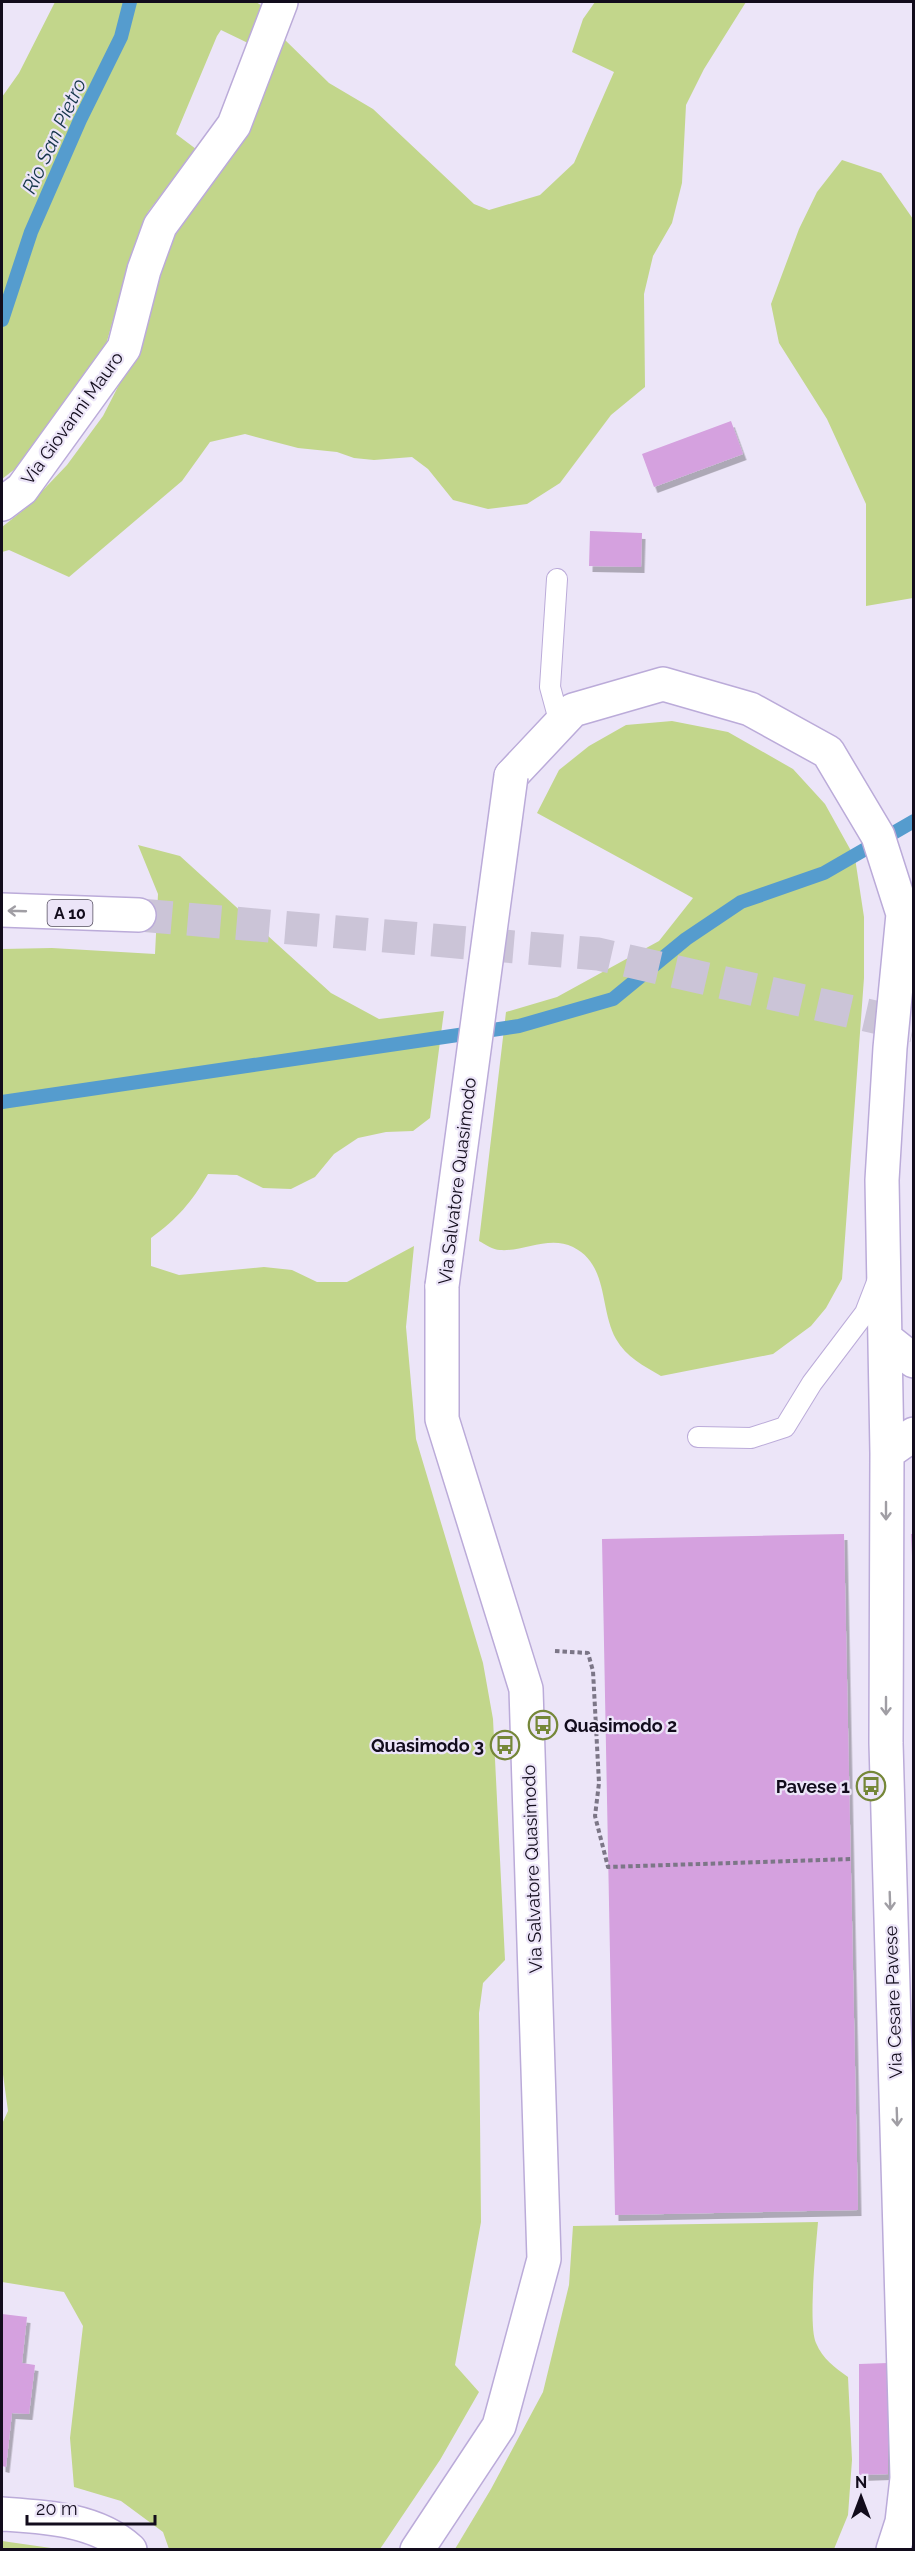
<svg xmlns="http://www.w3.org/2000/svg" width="915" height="2551" viewBox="0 0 915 2551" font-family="Raleway,sans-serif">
<defs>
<filter id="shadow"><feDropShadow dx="3.5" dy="6" stdDeviation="0" flood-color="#0004"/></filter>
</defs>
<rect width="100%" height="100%" fill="#ece5f8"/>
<path fill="#c2d68b" d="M55 2H256L264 7 250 44 221 30 217 36 176 134 196 149 148 212 130 261 99 369 24 462 2 479V97L19 73Z
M595 2H746L704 69 686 105 682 183 672 223 653 256 644 294 645 387 611 415 560 483 527 504 488 509 453 500 428 469 412 457 374 460 354 458 337 452 298 448 245 434 210 442 182 481 69 577 9 550 2 552V527L26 508 67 465 103 416 124 375 178 217 283 38 329 83 373 109 474 204 489 210 540 195 574 163 614 72 572 52 583 19Z
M842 160 881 173 913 219V598L866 606V504L827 419 779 343 771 304 799 229 817 192Z
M672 721 728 732 793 769 825 804 855 858 864 917V978L842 1279 826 1308 811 1326 773 1354 661 1376C644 1366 626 1357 616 1339 599 1308 609 1265 573 1247 549 1235 523 1252 500 1250 493 1250 485 1244 479 1241L506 1012 557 997 659 941 693 898 537 813 559 770 589 746 626 725Z
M138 845 180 856 331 993 379 1019 444 1011 430 1118 413 1131 386 1132 358 1138 334 1154 315 1177 291 1189 263 1188 237 1175 208 1174C191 1203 178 1218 151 1238V1266L179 1275 264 1267 292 1270 317 1282H347L414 1246 406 1327 416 1439 483 1663 493 1719 505 1960 483 1983 479 2013 481 2222 455 2365 479 2392 440 2460 380 2549H169L163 2532 121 2501 74 2487 70 2438 83 2326 64 2292 2 2282V2124L8 2111 2 2067V949L52 948 155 954 158 894Z
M818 2222C816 2246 808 2325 816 2343 823 2359 834 2367 848 2377L852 2460 848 2515 834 2549H455L491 2489 543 2392 569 2285 573 2226Z
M2 2541 58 2549H2Z"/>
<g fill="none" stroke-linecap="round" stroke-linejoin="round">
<path stroke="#559cce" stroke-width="14" d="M2 320 31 232 80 120 121 37 130 2
M2 1102 519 1026 613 999 686 939 741 902 824 873 914 821"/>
</g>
<path fill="#d5a1df" filter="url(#shadow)" d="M731 421 743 454 654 487 642 454Z
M590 531 642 533 641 567 589 566Z
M844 1534 858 2210 615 2215 602 1539Z
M911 1534H914V1556H912Z
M2 2314 27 2317 22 2363 35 2365 29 2414 12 2413 6 2467 2 2466Z
M888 2363V2474L859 2475V2364Z"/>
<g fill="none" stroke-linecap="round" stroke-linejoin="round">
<path stroke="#cbc4d7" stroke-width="33" stroke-dasharray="33 16" stroke-linecap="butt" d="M139 915 598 954 914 1026"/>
<g stroke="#bbabd9" stroke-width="22">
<path id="lane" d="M557 579 550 687 560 724
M698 1437 751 1438 785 1427 812 1383 865 1313 877 1282"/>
</g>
<g stroke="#bbabd9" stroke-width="36">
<path id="street" d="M2 504 22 489 124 348 144 270 160 226 234 125 281 2
M511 776 573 710 663 684 750 709 828 752 878 836 903 914 890 1048 882 1180 887 1453 886 1743 907 2478 902 2522 893 2550
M885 1338 914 1361
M887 1453 914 1434
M417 2550 499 2426 544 2259 526 1689 442 1419V1286"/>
</g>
<g stroke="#bbabd9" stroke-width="36">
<path id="secondary" d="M2 2514C46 2517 96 2519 130 2550"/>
</g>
<g stroke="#bbabd9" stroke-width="36">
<path id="highway" d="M2 910 139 915"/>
</g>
<path stroke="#7c7687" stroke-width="4" stroke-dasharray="4.5 3" stroke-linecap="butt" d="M555 1651 588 1653 593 1671 599 1783 595 1816 608 1867 852 1859"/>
<use href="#lane" stroke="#fff" stroke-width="20"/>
<use href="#street" stroke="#fff" stroke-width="33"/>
<use href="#secondary" stroke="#fff" stroke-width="33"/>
<use href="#highway" stroke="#fff" stroke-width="33"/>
<g stroke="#bbabd9" stroke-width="36" stroke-linecap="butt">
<path id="street-bridge" d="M442 1286 511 776"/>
</g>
<use href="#street-bridge" stroke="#fff" stroke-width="33"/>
</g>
<defs><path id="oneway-shaft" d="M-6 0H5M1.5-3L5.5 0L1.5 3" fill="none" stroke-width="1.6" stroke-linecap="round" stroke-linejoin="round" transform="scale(1.5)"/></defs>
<g stroke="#a09ea4">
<use href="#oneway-shaft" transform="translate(17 911) rotate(-178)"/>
<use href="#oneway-shaft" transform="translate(886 1511) rotate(90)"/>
<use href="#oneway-shaft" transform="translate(886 1706) rotate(90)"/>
<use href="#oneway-shaft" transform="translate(890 1901) rotate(88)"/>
<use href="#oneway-shaft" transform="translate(897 2117) rotate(88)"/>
</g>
<defs>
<g id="bus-ring" transform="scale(1.5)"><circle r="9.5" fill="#ece5f8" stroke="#758738" stroke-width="1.5"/><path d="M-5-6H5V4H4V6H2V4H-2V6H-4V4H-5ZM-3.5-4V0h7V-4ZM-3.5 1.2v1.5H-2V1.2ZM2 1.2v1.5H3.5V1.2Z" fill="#758738"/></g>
</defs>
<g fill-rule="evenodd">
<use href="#bus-ring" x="543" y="1725"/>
<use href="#bus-ring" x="505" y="1745"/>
<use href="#bus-ring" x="871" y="1786"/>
</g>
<g text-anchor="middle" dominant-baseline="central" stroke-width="4.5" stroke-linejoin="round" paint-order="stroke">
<rect fill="#ece5f8" stroke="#534d5e" stroke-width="1.5" x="47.5" y="900" width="45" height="26" rx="4.5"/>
<g font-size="16" font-weight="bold" fill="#120c1c">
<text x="70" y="913">A 10</text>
</g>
<g font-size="18" fill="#120c1c" stroke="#ece5f8">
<text transform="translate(72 418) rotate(-54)">Via Giovanni Mauro</text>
<text transform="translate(457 1181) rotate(-83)">Via Salvatore Quasimodo</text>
<text transform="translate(532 1869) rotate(-92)">Via Salvatore Quasimodo</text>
<text transform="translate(893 2002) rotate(-92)">Via Cesare Pavese</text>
</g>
<g font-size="18" font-weight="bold" fill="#120c1c" stroke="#ece5f8" text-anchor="end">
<text x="564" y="1725" text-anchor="start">Quasimodo 2</text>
<text x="484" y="1745">Quasimodo 3</text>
<text x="850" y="1786">Pavese 1</text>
</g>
<g font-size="20" font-style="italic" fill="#15354a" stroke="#ece5f8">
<text transform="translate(54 136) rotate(-65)">Rio San Pietro</text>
</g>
</g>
<rect width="915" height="2551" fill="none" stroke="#120c1c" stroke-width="6"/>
<g transform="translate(861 2497)" stroke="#ece5f8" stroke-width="4.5" paint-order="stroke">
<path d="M0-4.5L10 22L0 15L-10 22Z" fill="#120c1c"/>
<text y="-9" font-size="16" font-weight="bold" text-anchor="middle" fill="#120c1c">N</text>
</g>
<path d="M27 2515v9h128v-9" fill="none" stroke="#120c1c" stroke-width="3"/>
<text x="36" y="2515" font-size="18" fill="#120c1c" stroke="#ece5f8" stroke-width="4.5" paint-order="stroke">20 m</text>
</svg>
